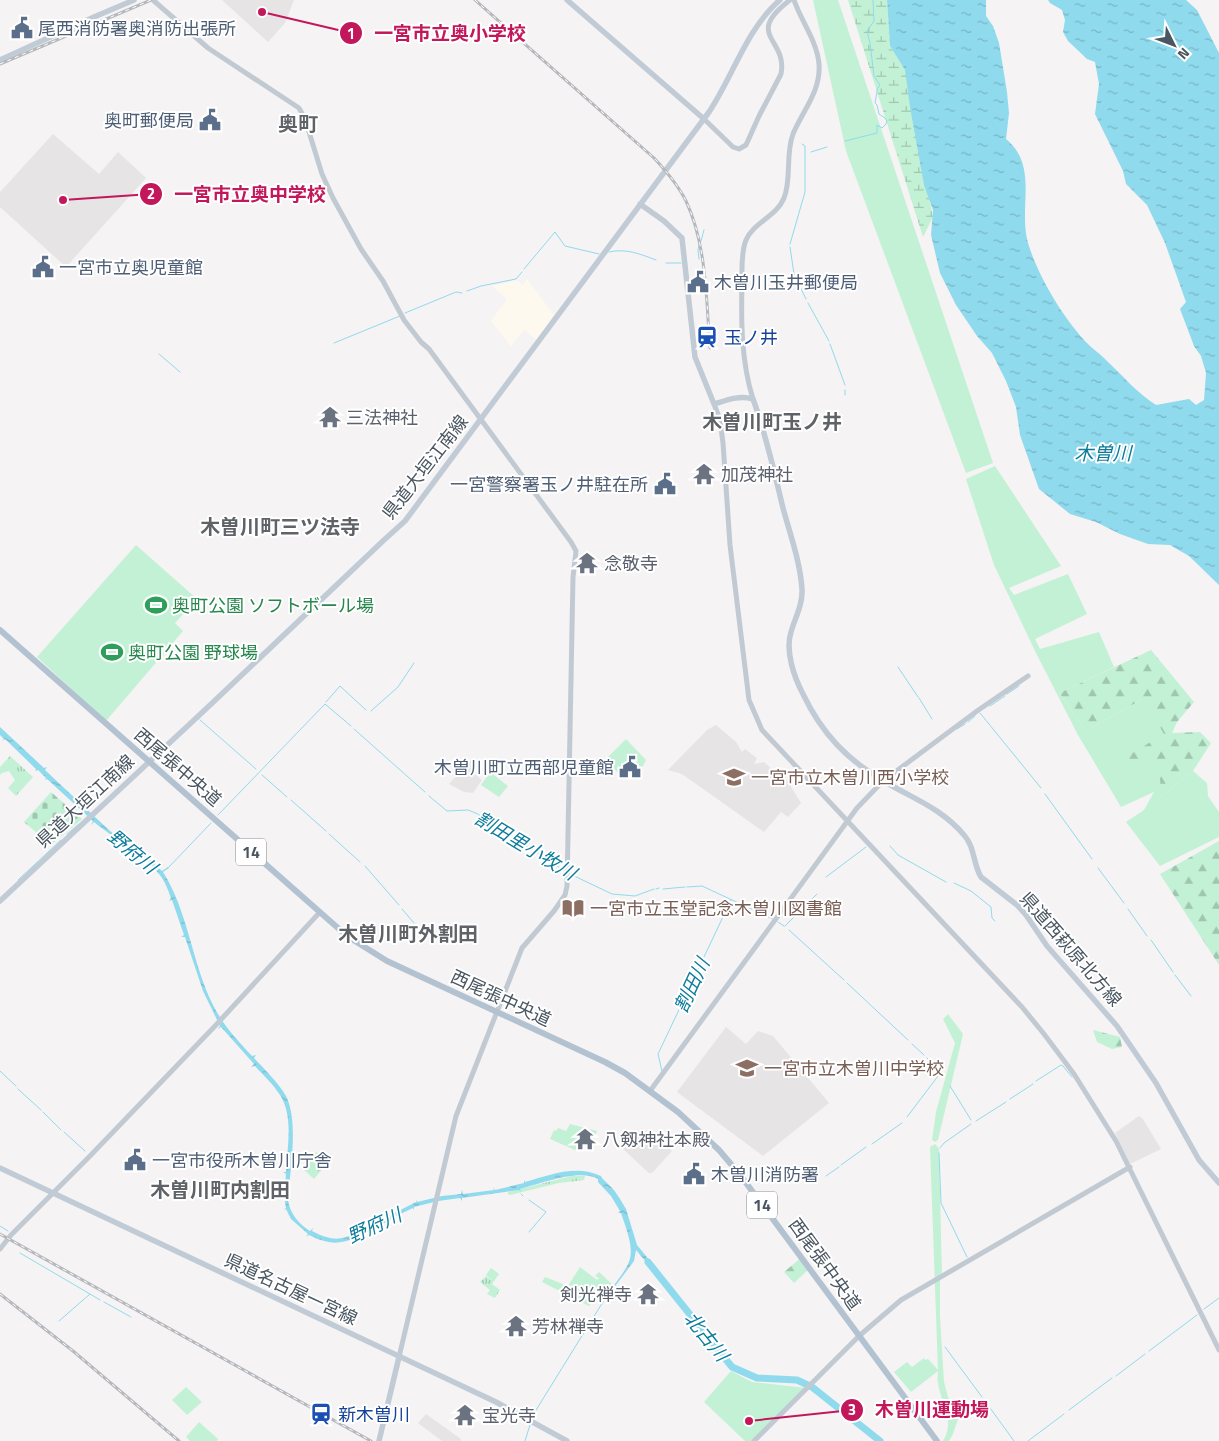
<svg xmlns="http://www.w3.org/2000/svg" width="1219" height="1441" viewBox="0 0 1219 1441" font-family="'Titillium Web','Noto Sans JP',sans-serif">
<defs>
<pattern id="grass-tufts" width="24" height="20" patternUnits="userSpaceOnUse" patternTransform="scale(1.25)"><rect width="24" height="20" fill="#c3f1d5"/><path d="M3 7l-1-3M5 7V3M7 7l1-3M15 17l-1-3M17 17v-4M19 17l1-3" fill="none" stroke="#a0c6b0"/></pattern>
<pattern id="forest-firs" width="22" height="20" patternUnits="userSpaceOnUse" patternTransform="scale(1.25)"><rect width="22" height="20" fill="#c3f1d5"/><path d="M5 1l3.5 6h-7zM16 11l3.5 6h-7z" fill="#a0c6b0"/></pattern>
<pattern id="wetland-marsh" width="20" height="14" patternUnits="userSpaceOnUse" patternTransform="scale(1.25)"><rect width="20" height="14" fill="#c3f1d5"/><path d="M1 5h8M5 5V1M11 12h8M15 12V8" fill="none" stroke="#a0c6b0"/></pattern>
<pattern id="cemetery-stones" width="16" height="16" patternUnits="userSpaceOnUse" patternTransform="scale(1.25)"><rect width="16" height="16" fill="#c3f1d5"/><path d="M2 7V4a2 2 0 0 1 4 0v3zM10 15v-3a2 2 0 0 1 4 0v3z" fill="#a0c6b0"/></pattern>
<pattern id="water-ripples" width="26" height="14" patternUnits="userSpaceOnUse" patternTransform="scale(1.25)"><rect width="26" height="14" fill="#90daee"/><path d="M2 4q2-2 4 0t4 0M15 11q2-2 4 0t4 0" fill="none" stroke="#78b4c4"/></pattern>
</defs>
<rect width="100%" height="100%" fill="#f5f3f3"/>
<path fill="#fdf9ef" d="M527 279 554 315 537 340 524 330 511 346 491 321 507 299 492 286 517 280 523 285Z"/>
<path fill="#e6e4e5" d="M222 0H294L285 23 268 42Z
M53 134 99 174 118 152 146 178 66 267 0 207V192Z
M716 725 736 742 742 752 745 749 757 758 754 764 764 762 775 772 777 769 783 774 801 803 788 817 781 812 764 832 682 774 668 770 707 730Z
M472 759 478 762 471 771 482 780 473 793 464 792 449 784Z
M726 1027 746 1044 758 1031 773 1036 829 1103 763 1156 677 1092Z
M1139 1116 1143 1119 1161 1149 1130 1164 1115 1133Z
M642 1128 649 1134H652L672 1151 652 1173H649L623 1149Z
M426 1414 461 1439V1441H442L418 1423Z"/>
<path fill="url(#grass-tufts)" d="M10 756 33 777 16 796 8 788 15 780 9 771 2 773 0 775V767Z
M316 1152 324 1157 317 1163 323 1168 314 1179 303 1169Z
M572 1176H585L584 1180 559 1183 510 1195 508 1194V1192Z
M491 1268 499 1274 492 1284 500 1290 495 1298 487 1294 490 1290 480 1282 486 1276 494 1281 486 1275Z"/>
<path fill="url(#forest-firs)" d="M1151 650 1194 702 1177 722 1172 733 1200 732 1211 743 1193 771 1161 797 1126 767 1124 758 1143 699 1086 731 1059 693Z
M1219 841V965L1160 874Z
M1093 1030 1120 1037 1122 1047 1112 1049 1097 1042Z
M802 1257 810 1268 794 1283 784 1272Z"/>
<path fill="url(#wetland-marsh)" d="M848 0H887L890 46 905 70 933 217 923 237Z"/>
<path fill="url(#cemetery-stones)" d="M51 792 82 819 51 845 24 822Z"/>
<path fill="#c3f1d5" d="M813 0H838L993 463 966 473 846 151Z
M995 466 1061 566 1009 588 1014 595 1068 574 1087 614 1035 639 1040 649 1099 632 1114 667 1059 693 1086 731 1143 699 1164 734 1124 758 1126 766 1148 759 1160 777 1161 797 1193 771 1207 783 1208 796 1219 812V837L1160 866 1126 822 1144 810 1154 792 1121 807 1078 735 1036 653 994 565 966 479Z
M136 545 197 599 175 623 183 631 106 721 37 657Z
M626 739 646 760 638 776 626 779 604 761Z
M490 772 508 786 499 797 481 785Z
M948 1014 963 1034 938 1140 935 1142 932 1140 936 1112 955 1043 943 1019Z
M570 1124 597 1131 595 1137 588 1145 583 1143 575 1150 550 1139 554 1130 556 1131 558 1128 566 1131Z
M935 1144 940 1150 939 1149 942 1276 940 1277V1317L944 1382 948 1397 959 1416 953 1434 949 1441H943C956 1419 941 1404 938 1383 937 1379 938 1375 938 1371L911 1392 894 1372 907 1362 912 1367 924 1358 925 1360 928 1359 938 1370 930 1147Z
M580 1267 597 1280 599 1278 595 1276 599 1272 613 1285 600 1303 593 1300 589 1306 542 1282 545 1277 568 1286Z
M731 1371 752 1382 807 1388 754 1441H745L704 1402Z
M186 1387 202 1402 187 1415 172 1400Z
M199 1422 218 1439 217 1441H190L186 1437Z"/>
<path fill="url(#water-ripples)" d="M887 0H986V16L993 26 999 43 1007 92 1009 113 1006 139C1039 166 1018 207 1028 243 1038 276 1062 316 1085 341 1092 349 1101 354 1108 362 1124 377 1137 393 1156 405L1189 399 1196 405 1204 400 1206 373 1201 356 1194 346 1180 309 1186 302 1165 243 1147 205 1126 184 1123 171 1095 114 1099 84 1095 62 1087 59 1068 41 1063 32 1065 20 1062 10 1050 3 1048 0H1186L1197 10 1219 53V585L1189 556 1170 545 1148 544 1120 534 1096 522 1070 514 1039 489 1020 435 1016 407 1006 381 992 353 977 336 956 305 940 273 931 235 933 210 924 185 910 107 905 70 890 46Z
M0 727 44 768 47 767 45 770 110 831 145 855 162 871 168 867 169 868 163 872C188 911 192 963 213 1005 223 1025 237 1040 252 1056L256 1055 254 1058C264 1069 278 1082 286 1096 299 1122 290 1170 288 1199L292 1200H288C290 1214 299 1224 310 1231L313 1228 312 1231C338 1245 348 1238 372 1224L371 1222 373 1224 416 1202V1200L417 1202 442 1196 461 1194 462 1190 463 1194 494 1190 493 1187 495 1190 524 1183V1180L525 1182C549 1175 577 1164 601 1176L602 1178 614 1190 620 1199 626 1209 637 1245 655 1267 652 1269 636 1250 634 1261 607 1297 606 1296C632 1260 638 1261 622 1216L621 1213H618L620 1211 611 1196 598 1182V1179C580 1168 539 1184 520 1189L521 1192 519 1190 462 1198V1201L460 1198 438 1201 414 1207V1210L413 1208 394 1217 387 1223 386 1222 375 1227V1231L374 1228C348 1242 337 1249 309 1235L306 1237 308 1234 291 1219 286 1209 283 1210 286 1208 284 1196 286 1174 283 1172H286C287 1148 294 1117 280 1095 273 1084 263 1075 255 1066L251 1067 254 1064 221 1027 218 1029 220 1026 203 991 185 937H181L184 935 172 900 169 901 171 898C168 890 165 881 159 874 145 855 113 838 94 822L91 825 93 821 47 779 45 780 46 778 38 770 35 771 36 769 5 739 2 741 4 739 0 735Z"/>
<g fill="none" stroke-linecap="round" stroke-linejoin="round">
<path stroke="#90daee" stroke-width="1" d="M845 141 877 133V125L882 128 886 124 887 121 885 118 879 114 877 105 875 103 877 92V89L880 85 874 76 870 43 867 31 874 21 873 0
M811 152 827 147
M701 241 704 230
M790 244 805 192V146L802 144
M790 247 794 274 806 299
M609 252C626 248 640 254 656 260
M699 259 698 250 699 245
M666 263H681
M524 269 555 232 565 246 599 254
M467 291 481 286 516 279 522 272
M808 303 829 341
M405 313 456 292 462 293
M334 343 400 316
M830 344 845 385
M159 354 180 372
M845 395V390
M898 667 918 697
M1007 694 1019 686
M919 698 932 719
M326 702 340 686 366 710
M990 706 1005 696
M371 711 398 687 414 663
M980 713 1041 788
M200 720 256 769
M968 722 975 716
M354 729 425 792
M957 729 965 724
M262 775 287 797
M1045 794 1092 859
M429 796 447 811 468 810 478 814 515 843 520 842 565 871
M291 800 326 831
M218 815 325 704 351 726
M67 834 79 824
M329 834 360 862
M890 846 898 855 946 882
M365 866 399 905
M168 868 211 823
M1098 868 1124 903
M568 873 612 894 635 896 654 889
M826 877 866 847
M18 880 61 840
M954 883 971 891 991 907 992 918 995 921
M687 887 702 886 773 919
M656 889 659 888
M663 889 685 887
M402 909 414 923
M1128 909 1147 936
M778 922 784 926
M417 926 423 932
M785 926 817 894
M789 930 844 980
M1151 940 1173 972
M1175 975 1191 996
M847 983 908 1040
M912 1044 924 1055
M927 1058 940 1070
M0 1071 16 1086
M662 1071 658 1054 731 900
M1036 1081 1061 1065 1063 1066 1072 1077
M950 1086 971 1120
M18 1089 41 1110
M1010 1099 1033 1084
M43 1112 61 1130
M907 1117 938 1076
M976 1121 1006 1102
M64 1132 85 1151
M872 1144 902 1123
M940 1148 944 1143 971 1124
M939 1153 941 1203 967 1257
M841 1165 866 1147
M826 1176 839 1167
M521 1194 523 1196
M529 1200 546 1212 529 1232
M0 1226 8 1231
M20 1253 90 1294 59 1321
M90 1294 100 1300
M104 1302 131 1317
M1204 1309 1219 1298
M945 1347 982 1397
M1149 1351 1197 1315
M1116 1376 1145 1354
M1069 1410 1112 1378
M533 1415 606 1297
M960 1418 985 1401 1014 1441
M525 1441 530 1425
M1028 1441 1064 1414"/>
<path stroke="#90daee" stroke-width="7" d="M648 1262 732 1367 757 1378 797 1380 812 1387 880 1441"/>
<path stroke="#c1cad2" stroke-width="5" d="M153 0 208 48 299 108 305 119 322 174 333 198 361 249 383 281 404 320 421 342 429 349 571 542 576 551 573 577 567 886 565 895 554 911 522 948 456 1116 399 1357
M704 119 733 147 739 149 746 145 759 116 781 74C788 38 743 36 790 0
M753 399C741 361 741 320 742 281 742 269 741 252 746 240 753 223 777 216 784 198 792 178 785 156 793 134 803 110 821 91 819 64 817 41 801 21 794 0
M714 404 720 420 723 443 730 545 749 700 762 730 1022 1007 1044 1034 1074 1074 1116 1141 1219 1350
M650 1091 857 808 883 781 977 711 1028 676
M0 1249 11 1235 89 1157 215 1026 320 912
M754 1441 859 1336 901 1300 1130 1167"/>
<path stroke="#c1cbd6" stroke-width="5.5" d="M567 0 704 119
M0 60 94 17 134 0
M640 204 664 221 682 238 695 357 714 404C727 400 739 395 753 399 766 434 774 471 783 508 790 534 800 561 802 589 803 604 795 618 791 632 785 651 794 677 803 694 822 734 848 761 887 783 916 800 942 809 964 835 975 847 973 864 981 877L1017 905 1026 915 1047 946 1117 1026 1156 1083 1199 1160 1219 1183
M0 901 208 707 384 540 405 521 709 112C733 76 747 28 780 0
M0 1168 496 1402 567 1441
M379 1441 399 1357"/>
<path stroke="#b3c2d1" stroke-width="6" d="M0 630 347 936 387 961 605 1062 625 1073 678 1112 719 1150 741 1176 937 1441"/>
<g stroke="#b5b8bd" stroke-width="3">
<path id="rail" d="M475 0 654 158C667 172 678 185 686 201 707 246 706 299 710 348
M0 64 151 0
M0 1234 371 1441
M0 1294 73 1351 179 1441"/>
</g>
<use href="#rail" stroke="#fff" stroke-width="1" stroke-dasharray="4" stroke-linecap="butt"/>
</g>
<defs>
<g id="civic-bare" transform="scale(1.725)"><path d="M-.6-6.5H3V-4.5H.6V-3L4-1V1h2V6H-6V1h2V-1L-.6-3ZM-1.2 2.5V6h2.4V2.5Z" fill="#5c6f8a" stroke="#fff" stroke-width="2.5" paint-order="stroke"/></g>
<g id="station-bare" transform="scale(1.725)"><path d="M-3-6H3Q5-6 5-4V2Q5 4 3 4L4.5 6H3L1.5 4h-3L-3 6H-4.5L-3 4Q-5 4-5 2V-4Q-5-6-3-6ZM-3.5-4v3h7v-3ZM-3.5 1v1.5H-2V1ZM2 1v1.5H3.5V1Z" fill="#1a4fb4" stroke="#fff" stroke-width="2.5" paint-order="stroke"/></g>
<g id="temple-bare" transform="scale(1.725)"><path d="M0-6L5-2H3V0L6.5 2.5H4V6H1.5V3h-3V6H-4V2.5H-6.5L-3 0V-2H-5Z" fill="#6b7280" stroke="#fff" stroke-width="2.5" paint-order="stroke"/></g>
<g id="stadium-bare" transform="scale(1.725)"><path d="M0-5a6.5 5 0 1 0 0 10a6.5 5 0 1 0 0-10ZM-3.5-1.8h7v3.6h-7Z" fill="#2e9e5b" stroke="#fff" stroke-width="2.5" paint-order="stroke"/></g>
<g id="school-bare" transform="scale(1.725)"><path d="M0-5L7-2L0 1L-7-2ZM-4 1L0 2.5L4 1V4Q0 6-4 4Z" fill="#8d6e63" stroke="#fff" stroke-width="2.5" paint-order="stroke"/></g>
<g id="library-bare" transform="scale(1.725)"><path d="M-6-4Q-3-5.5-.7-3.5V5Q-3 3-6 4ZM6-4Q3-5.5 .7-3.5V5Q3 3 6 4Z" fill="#8d6e63" stroke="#fff" stroke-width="2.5" paint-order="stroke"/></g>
</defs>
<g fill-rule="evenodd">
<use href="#civic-bare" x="22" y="28"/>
<use href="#civic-bare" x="210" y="120"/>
<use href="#civic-bare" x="43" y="267"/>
<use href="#civic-bare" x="698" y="282"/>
<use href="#station-bare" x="707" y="337"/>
<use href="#temple-bare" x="330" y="417"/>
<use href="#temple-bare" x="704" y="474"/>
<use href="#civic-bare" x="665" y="484"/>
<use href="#temple-bare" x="587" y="563"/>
<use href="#stadium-bare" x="156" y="605"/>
<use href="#stadium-bare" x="112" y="652"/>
<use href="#civic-bare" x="630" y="767"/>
<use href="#school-bare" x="734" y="777"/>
<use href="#library-bare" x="573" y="908"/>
<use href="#school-bare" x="747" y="1068"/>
<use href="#temple-bare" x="585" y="1139"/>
<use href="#civic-bare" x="135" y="1160"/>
<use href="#civic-bare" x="694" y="1174"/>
<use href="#temple-bare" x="648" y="1294"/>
<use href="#temple-bare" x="516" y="1326"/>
<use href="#station-bare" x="321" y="1414"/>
<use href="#temple-bare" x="465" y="1415"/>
</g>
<g text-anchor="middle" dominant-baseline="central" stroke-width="4" stroke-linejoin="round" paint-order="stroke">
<g fill="#fff" stroke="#808990" stroke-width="1">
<rect x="236" y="838.5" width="30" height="27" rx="4"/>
<rect x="747" y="1191.5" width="30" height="27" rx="4"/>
</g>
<g font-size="16" font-weight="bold" fill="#4a5661">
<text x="251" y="852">14</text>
<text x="762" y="1205">14</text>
</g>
<g font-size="18" fill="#4e5e75" stroke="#fff" text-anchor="start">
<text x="38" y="28">尾西消防署奥消防出張所</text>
<text x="194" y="120" text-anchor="end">奥町郵便局</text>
<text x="59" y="267">一宮市立奥児童館</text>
<text x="714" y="282">木曽川玉井郵便局</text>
<text x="648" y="484" text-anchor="end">一宮警察署玉ノ井駐在所</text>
<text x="614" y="767" text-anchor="end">木曽川町立西部児童館</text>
<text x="152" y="1160">一宮市役所木曽川庁舎</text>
<text x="711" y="1174">木曽川消防署</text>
</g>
<g font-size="18" fill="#164399" stroke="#fff" text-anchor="start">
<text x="724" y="337">玉ノ井</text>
<text x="338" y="1414">新木曽川</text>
</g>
<g font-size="18" fill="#5b616d" stroke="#fff" text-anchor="start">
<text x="346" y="417">三法神社</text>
<text x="721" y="474">加茂神社</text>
<text x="604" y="563">念敬寺</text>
<text x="602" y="1139">八剱神社本殿</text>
<text x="632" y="1294" text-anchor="end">剣光禅寺</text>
<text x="532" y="1326">芳林禅寺</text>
<text x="482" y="1415">宝光寺</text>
</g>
<g font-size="18" fill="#4a5661" stroke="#fff">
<text transform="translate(425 467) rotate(-52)">県道大垣江南線</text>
<text transform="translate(178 767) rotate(41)">西尾張中央道</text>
<text transform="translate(85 801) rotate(-43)">県道大垣江南線</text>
<text transform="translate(1071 949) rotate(49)">県道西萩原北方線</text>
<text transform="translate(501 998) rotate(25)">西尾張中央道</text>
<text transform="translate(825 1264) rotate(54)">西尾張中央道</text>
<text transform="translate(291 1289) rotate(25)">県道名古屋一宮線</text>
</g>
<g font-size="18" fill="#27864d" stroke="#fff" text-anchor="start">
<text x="172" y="605">奥町公園 ソフトボール場</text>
<text x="128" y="652">奥町公園 野球場</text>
</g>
<g font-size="18" fill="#785e54" stroke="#fff" text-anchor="start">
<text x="751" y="777">一宮市立木曽川西小学校</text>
<text x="590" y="908">一宮市立玉堂記念木曽川図書館</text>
<text x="764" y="1068">一宮市立木曽川中学校</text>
</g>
<g font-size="19" font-style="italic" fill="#0c7c9b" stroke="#fff">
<text x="1103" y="452">木曽川</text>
<text transform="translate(526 845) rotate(31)">割田里小牧川</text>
<text transform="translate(133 851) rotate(40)">野府川</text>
<text transform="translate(691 985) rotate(-65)">割田川</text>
<text transform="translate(374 1225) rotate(-25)">野府川</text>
<text transform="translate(707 1336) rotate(51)">北古川</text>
</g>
<g font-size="20" font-weight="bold" fill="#5f6368" stroke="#fff">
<text x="298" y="123">奥町</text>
<text x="772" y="421">木曽川町玉ノ井</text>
<text x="280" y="526">木曽川町三ツ法寺</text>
<text x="408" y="933">木曽川町外割田</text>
<text x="220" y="1189">木曽川町内割田</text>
</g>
</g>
<path fill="none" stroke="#c2185b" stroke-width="2" d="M262 12L351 33M63 200L151 194M749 1421L852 1410"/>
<g fill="#c2185b" stroke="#fff" stroke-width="2">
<circle cx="262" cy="12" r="5"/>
<circle cx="63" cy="200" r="5"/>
<circle cx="749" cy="1421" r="5"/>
<circle cx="351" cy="33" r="12"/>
<circle cx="151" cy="194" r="12"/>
<circle cx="852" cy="1410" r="12"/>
</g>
<g font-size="15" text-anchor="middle" font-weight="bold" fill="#fff">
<text x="351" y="39">1</text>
<text x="151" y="199">2</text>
<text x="852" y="1415">3</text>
</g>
<g font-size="19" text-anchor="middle" font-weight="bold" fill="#c2185b" stroke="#fff" stroke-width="4" stroke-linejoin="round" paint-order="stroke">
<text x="450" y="40">一宮市立奥小学校</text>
<text x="250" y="201">一宮市立奥中学校</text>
<text x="932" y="1416">木曽川運動場</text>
</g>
<g transform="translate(1174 45) rotate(132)" stroke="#ffffff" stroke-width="4" paint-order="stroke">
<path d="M0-4L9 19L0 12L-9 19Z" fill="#4a5661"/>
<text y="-8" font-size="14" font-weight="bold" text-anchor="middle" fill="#4a5661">N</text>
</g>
</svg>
